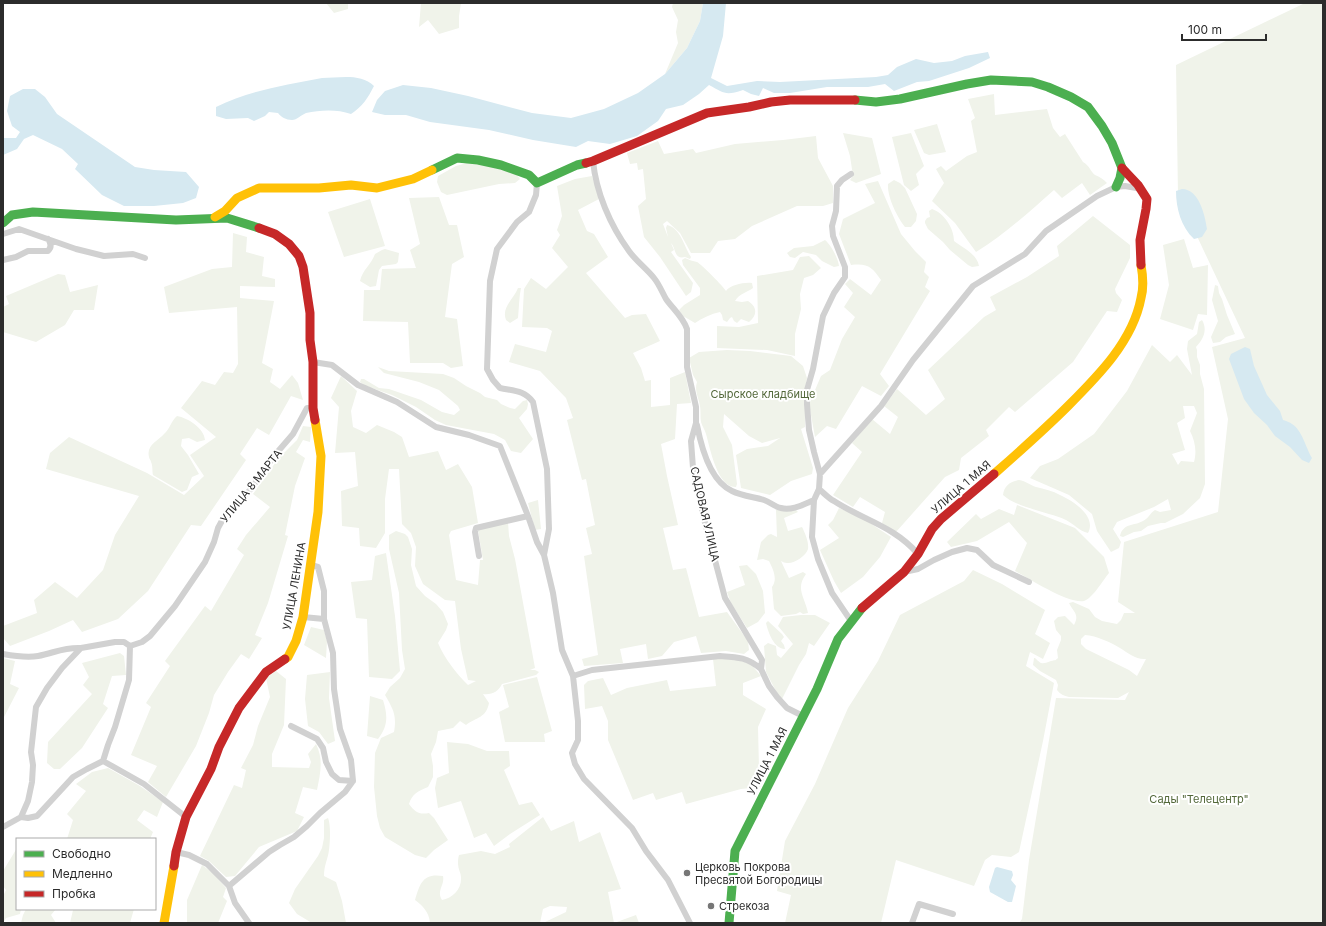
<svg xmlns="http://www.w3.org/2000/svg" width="1326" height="926" viewBox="0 0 1326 926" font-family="Inter,sans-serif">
<rect width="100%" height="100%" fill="#fff"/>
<path fill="#f0f3ea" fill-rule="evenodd" d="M326 3H348V9L334 13Z
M421 3H461L459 16V28L439 34 428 20 419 27Z
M673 3H703L700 21 687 48 665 74 678 43 676 32 678 20 672 7Z
M1305 3H1323V923H1019L1022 919 1029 860 1056 698 1125 700 1129 692 1118 698 1069 697C1064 696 1060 694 1057 690L1058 685 1056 680 1040 671 1033 665 1034 658H1035C1042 665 1042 664 1051 661 1057 659 1053 662 1058 658L1057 650 1061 640V636L1056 630 1054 621 1058 617 1065 616 1074 625C1080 614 1073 612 1069 603L1073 602 1089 609 1095 617 1102 621 1117 624 1121 620 1124 613H1135L1118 602 1124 542 1218 512 1228 419 1212 347 1245 338 1178 196 1176 65ZM1085 635C1097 636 1110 642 1120 648 1128 653 1136 660 1146 659L1137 676 1129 670 1086 649 1081 644V639Z
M994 94 995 115 1047 109 1053 128 1060 137 1065 134 1083 162C1090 166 1090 171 1095 175 1100 177 1103 179 1107 183L1090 195 1082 183 1062 198 1054 190C1029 212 1004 235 976 252L955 223 932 201 944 183 936 169 941 166 946 171 967 156 977 152 971 121 975 118 968 99Z
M937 124 946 152 929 155 924 153 914 130Z
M843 133 872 138 881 174 856 183 850 180 853 176 850 156Z
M911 133 924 166 916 174 919 185 911 191 904 185 892 137Z
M816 136 818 158 833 186V203L823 206H797L752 226 735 239 718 241 710 253H691L680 233 667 221 663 224 668 237 666 228 667 225C681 228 684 247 691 257L690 259 685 257C674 260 676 248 671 243L674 250 671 252 693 283 691 292 686 296 660 257 644 237 638 206 646 199 643 169 638 170 637 163 630 164 627 153 658 141 664 154 693 149 696 153 735 144 783 140Z
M467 163C480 164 513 167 520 179L515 183 499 184 447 195 441 192 437 182 438 176 456 166Z
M592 176 599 199 578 210 587 231 594 234 608 257 586 273 625 318 632 315 646 314 660 341 633 353 641 368 645 381 651 380V407L670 405V378L685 372 691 403 677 404 675 439 661 444 667 476 678 525 663 528 673 570 686 568 699 617 727 612 748 641 749 650 744 654 726 651 701 653 696 636 674 642 662 656 648 659 646 644 620 649 623 663 584 666 582 659 598 655 584 556 592 554 586 528 595 525 586 479 582 480 567 420 573 418 566 398 540 371 509 362 515 344 546 352 552 331 547 328 522 327 524 289 531 278 546 289 568 267 552 248 560 235 557 230 562 216 557 186 575 179Z
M894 180 900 183 905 188 917 214 916 221 911 227H905C897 217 887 197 888 184Z
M878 181 901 234 915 251 926 262 924 272 929 277 925 287 930 291 880 374 889 386 881 396 862 386 836 429 827 426 815 437 809 404 821 376 830 370 842 339 855 317 844 307 853 293 845 284 850 279 871 295 881 280C872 267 868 263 851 265L839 234 843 219 875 203 865 184Z
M439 197 449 225H457L464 257 452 264 445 317 457 319 463 366 451 368 443 363H410L408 322 363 321 364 290H380L382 269 416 268 410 250 420 244 409 198Z
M370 199 385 246 344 257 328 212Z
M932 209C944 213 954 228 954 241 963 248 977 254 979 266L972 267 968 265 950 250 943 242 928 229 925 223V221L927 218 930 217 929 211Z
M1093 216 1130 245V258L1115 289 1116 293 1122 300 1117 312 1107 311 1073 362 1015 412 1009 407 986 430 989 436 961 458 959 470 945 477 896 532 882 523 885 512 860 497 853 507 833 495 862 452 852 443 872 419 890 434 898 417 884 406 897 389 926 415 945 399 928 370 984 317 996 310 990 297 1027 277 1059 256 1057 246Z
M233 233 247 237 246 252 264 257 262 276 275 279V287L240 286V298L274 301 262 363 273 369 270 382 280 389 292 375 298 383 303 400 291 396 269 435 257 428 240 454 246 460 201 526 191 525 148 591 118 619 82 632 73 620 49 631 10 646 3 638V626L37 613 34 600 55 582 77 598 103 570 115 535 139 496 46 469 50 453 69 437 147 473 184 495 204 476 190 455 216 437 181 408 202 381 215 385 224 372 233 373 238 364 237 307 169 313 164 287 212 269 232 267Z
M1184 239 1193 268 1208 265 1207 315 1198 314 1193 330 1160 319 1169 285 1163 245Z
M825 240C831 245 838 258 839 266L834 267 822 261 816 255 803 252 795 258 790 257 787 253 794 248 813 246Z
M385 249 399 253 398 262 396 264 382 266 379 270 376 286 370 287 360 281C363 269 371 265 375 254L382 250Z
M809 256 821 268 813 275 804 278 800 294 801 309 795 334V356L767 350 717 348V326L739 327 758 323 757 276 793 270 800 257Z
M685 258C689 260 693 261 697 262 701 264 724 287 726 291 730 285 744 282 752 283L753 288C746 293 740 293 735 301L742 302 748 301C758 307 757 316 749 322L741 319 737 323 734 321 732 317 730 318 727 322 723 320 722 315 720 312C711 314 702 318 695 323L683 316 679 310 684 305 700 295V288L683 265 682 260Z
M58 274 65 275 70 292 98 285 94 310H74L65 325 36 342 3 332V307L9 304 6 296Z
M1215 285 1218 286 1219 293 1222 299 1227 315 1235 334 1226 337 1220 342 1213 343 1211 337 1218 321 1212 300Z
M518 288H521C519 297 519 308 518 318L510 323 506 320C501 307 514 299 518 288Z
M1202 320C1208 330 1203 340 1196 347L1197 350V357L1200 365V374L1204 389 1205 484 1200 498 1183 514 1165 523H1161L1148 526 1141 531 1134 532 1123 537 1120 536C1123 523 1134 526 1143 521 1149 518 1150 513 1155 510L1160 512 1171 510 1168 499 1154 507 1117 522 1113 529 1121 542 1119 548 1111 552 1097 531 1092 514 1069 495 1030 478 1040 466 1058 459 1094 434 1127 391 1152 345 1170 362 1177 355 1192 375 1187 349 1188 341 1197 334 1199 322ZM1183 406H1194L1197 413 1190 431C1195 441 1197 451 1194 462L1181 461 1178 465 1172 454 1185 450 1177 423 1185 418Z
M727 350 750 351 791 356 803 366 807 378 805 389V427L801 429 813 468 812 474 791 481 770 495 741 488 736 455 747 449 768 446 780 438 762 443 749 436 724 414 723 427 732 445 737 484 736 487C717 488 710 447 706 434 705 430 702 426 701 422 700 417 701 412 700 406 699 398 694 391 697 382L693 375 689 358 699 352Z
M378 367 389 371 443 374 454 378 466 386 480 393 485 397 497 400 501 404 510 408 515 409 523 401 527 400 528 404 527 409 519 418 533 439 521 453 511 451 505 440 494 434 446 425 435 420 416 407 392 395 366 386 360 382 361 379H364L379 388 389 389 421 400 442 412 454 415 460 410 458 406 439 390 419 382 384 373Z
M341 376 357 391 351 411 353 427 366 433 377 425 394 432 402 437 409 457 438 451 446 470 458 464 472 487 478 523 451 531 449 535 456 580 478 585 480 560H483L478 530 508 522 509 536 515 559 535 668 530 670H535L539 672 536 675 502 684C498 692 492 695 483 694L489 703C486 718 477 717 466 725L460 721 453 728 438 731 436 742 431 754 433 766V777L428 787C418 791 412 794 409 804 415 812 419 815 429 813L434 818 448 840 434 850 426 858 415 855 385 837 380 828 377 816 374 787 375 753 381 738 394 732C397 715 393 709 385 695L390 687 400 678 405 669 402 650 399 593 389 549V535L396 531 405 534 408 537 412 549 411 565 416 586 425 596 436 604 443 612 448 624 446 630 438 643C445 659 456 673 468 685L476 681 468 680 461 649 455 601 445 600 423 584 415 566 416 547 411 533 402 524 399 469H389L385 499V533L376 548 360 546 359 528 342 526 341 491 358 486 355 452 335 453 339 407 331 398Z
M177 416C188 418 204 428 205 440L197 442 189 438 182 439 181 446 188 455 199 474 192 477 187 490 182 492 153 475C152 471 153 466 151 462 151 460 149 459 149 457 146 445 158 441 164 434 170 429 171 421 177 416Z
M303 426 311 427 310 442 303 440 296 452 305 458 295 486 285 535 288 536 268 603 255 635 262 638 249 659 241 654 228 672 214 695 209 713 196 746 166 797 148 782 157 766 131 755 151 707 146 703 170 666 165 661 205 606 211 611 244 555 237 549 246 535 270 507 253 494 278 459 297 440Z
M1019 480C1026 481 1030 485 1036 487 1044 489 1053 491 1060 495 1073 501 1097 516 1088 533 1079 531 1074 524 1066 520 1049 512 1017 508 1003 495 1004 486 1010 481 1019 480Z
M538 500 541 529 535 530 528 503Z
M1017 505 1075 528 1104 557 1109 573C1103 580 1093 598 1084 601 1068 604 1030 579 1015 571L1027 543 1009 522 977 541 951 547 947 542 976 514 981 519 999 509 1014 515Z
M839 508 861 517 891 537 880 557 863 577 841 593 834 581 820 550 839 538 828 525 833 520Z
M776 510H796L798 512 784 518 788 531 802 527C805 533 809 542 808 549 806 556 794 564 787 563 785 563 783 562 781 561L789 578 803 572 806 574C795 589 805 597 808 613L803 614 800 612 796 614 781 616 774 609 772 587C778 579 773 569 769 561L763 559 757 560 761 542 768 535 771 534 777 537Z
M386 553 395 616 400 671 392 679 369 677 367 619 356 618 351 582 372 580 375 556Z
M747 565 756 574 763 591 765 613 758 622 747 628 731 603 727 592 745 585 739 566Z
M973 570 1002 584 1045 610 1035 634 1050 643 1043 659 1030 652 1026 666 1054 683 1043 741 1019 852 1011 857 992 855 985 860 974 886 896 860 881 923H785L791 895 777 891 785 841 815 784 848 708 878 661 900 615 964 581Z
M801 615H815L830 623 814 646 809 643 806 654 799 665 782 699 777 693 766 672 764 646 768 643 776 646 777 655 781 658 793 644 778 626 783 617Z
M768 621 782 634 784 637 781 641 784 645 785 649C774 649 768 632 766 623Z
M311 627 324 630 327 641 326 658 304 645Z
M120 653 124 656 126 675 112 676 103 704 108 708 82 748 60 769H54L47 763 48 742 92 694 83 685 89 677 82 663Z
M3 658 15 661 10 684 19 688 3 719Z
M731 658 751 664 761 676 743 683V695L766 709 758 727 759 768 769 770 760 787 741 789 686 804 682 792 656 800 653 793 633 800 608 740V721L602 706 585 709 584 685 588 681 603 678 611 695 627 688 667 680 670 691 716 686 713 659Z
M276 671 286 679 284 725 272 754V767L309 768 311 762 308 754 316 744C324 760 320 774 317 790L303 787 295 813 304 817 297 831 259 847 235 876 226 877 209 861 200 856 234 785 242 788 246 770 241 768 253 745 258 726 270 697 266 678Z
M330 672 329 698 335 741 328 744 319 732 308 726 305 699 307 675Z
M537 677 552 731 544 734 545 742H505L499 712 509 707 503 685Z
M370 696 383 700C388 716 388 726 378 739L367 736Z
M447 742 468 744 487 751H509L510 766 504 770 519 805 532 802 540 815 510 834 494 846 486 833 474 838 461 801 438 808 435 788 437 778 449 773Z
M108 768 140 786 163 802 157 817 144 810 137 820 153 832 150 839H67L73 820 67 814 86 791 76 784 92 772Z
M543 817 551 831 574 821 579 842 600 832 621 889 608 892 614 923 636 915 639 923H543L566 912 567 907 550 906 543 909 540 923H430C429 912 423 906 415 900 420 883 423 873 443 876 445 885 436 891 442 900 453 898 462 889 461 877 461 873 458 869 458 864 458 861 458 858 459 855L481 851 495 854 510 847 509 844Z
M328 818C331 825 330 842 329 850 328 859 324 865 324 876L336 882 342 901 346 923H312L297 914 289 903 295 889 318 856 322 848 324 838V820Z
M17 848V909H21L20 914 6 918 3 923V896L6 890 3 886V871Z
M202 865 213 873 226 888 223 897 227 901 218 923H187V900Z
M26 909H56L51 915 56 923H21L23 915Z
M70 909H134L130 923H70L73 910Z"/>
<path fill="#d6e9f1" d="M703 3H726L723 36 711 78 727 86 757 81 780 82 876 77 888 75 897 67 916 59 934 63 952 61 965 56 988 52 990 58 969 68 929 81 917 82 894 91 885 84 868 87H827L790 93H774L763 88 759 96 751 94 743 90C725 96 724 93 709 85L699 94 683 105 666 109 658 121 637 136 610 144 588 141 576 147 533 140 489 130 430 122 406 115H385L372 112 377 100 385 91 403 85 431 88 468 96 532 113 571 118 604 109 638 93 665 74 687 48 700 21Z
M322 78C339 78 361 73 374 86 368 98 362 107 351 114 337 109 320 110 306 113 301 115 297 120 292 120 286 120 281 117 278 113L269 112 265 116 254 121 248 118 226 119 216 116V107C250 90 286 85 322 78Z
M23 89H35L45 97 57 114 135 167 154 170 186 172 199 187 196 198 183 203 154 206H124L102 195 75 169 78 164 62 149 33 135 24 139 17 149 3 155V138H16L20 132 12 126 7 111 10 96Z
M1182 189C1199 189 1205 215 1207 229L1202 237 1194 239C1181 227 1176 208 1176 191Z
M1245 347 1250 349 1254 366 1267 395 1280 411 1283 420C1286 421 1290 422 1292 424 1302 430 1306 448 1312 458L1309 463 1302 460 1290 447 1275 436 1267 425 1254 413 1244 399 1229 359 1231 354Z
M997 867 1012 871 1013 875 1011 880 1016 886 1012 902H1008L990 892 989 887 995 868Z"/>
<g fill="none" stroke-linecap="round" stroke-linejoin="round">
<path stroke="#d1d1d1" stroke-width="6" d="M593 161C596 192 610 225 629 251 636 261 646 268 654 278 659 284 662 292 666 299 673 309 683 317 687 329V367L696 407V423L691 441 693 468 701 504 704 519 725 598 762 660 761 669 769 686 777 697 787 708 803 716
M851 174 842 180 837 186 836 211 832 226 833 236 845 267V277L834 293 823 316 813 369 807 390V404L809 430 814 452 820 474 819 489 814 500 812 537 818 559 832 593 851 621
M537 183 536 195 529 212 517 222 497 249 490 281 487 369 493 380 500 388C514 391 524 390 533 402L547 469 549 529 544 555 553 593 562 650 573 676 578 721V740L572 753 575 764 584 779 632 828 646 851 668 880 690 923
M3 234 19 229 76 249 104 256 133 254 145 258
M3 260 16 257 28 251H48C52 247 51 243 48 239
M313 362 332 365 358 385 397 402 436 427 469 435 500 446 528 516 537 542 544 555
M697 425C701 446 710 481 732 491 742 496 754 497 764 500 770 502 775 507 781 508 792 511 804 504 814 500
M820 474 881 406 913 360 973 286 1025 254 1046 231 1097 196 1116 187 1125 186 1142 189
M819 489C824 493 828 498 834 501 863 520 894 526 918 554
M479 556 475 532 476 528 528 516
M904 572 918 569 934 560 952 552 967 548 977 550 993 565 1029 582
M303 617 324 619
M3 654C14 656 27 658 38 656 54 653 64 647 81 648
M573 676 592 670 720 656C737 657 747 657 761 669
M291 726 317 739 323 748 326 762 332 774 339 780 353 781
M103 761 144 784 186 817
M21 817 28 818 37 816 73 777 87 769 103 761 108 745 115 727 129 680 130 646
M3 827 21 817 28 801 32 782 33 765 31 752 36 707 47 688 62 668 81 648 115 642H124L130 646 142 642 150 636 175 606 205 562 214 542 218 528 224 517 250 490 274 456 293 434 307 408H313
M176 852 189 855 207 864 229 886 235 903 249 923
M229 886 269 852 280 845 294 837 307 826 320 813 345 792 353 781 351 760 340 729 334 689 333 653 324 619V591L318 567 311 565
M912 923 919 904 953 914"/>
<path stroke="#4caf50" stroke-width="9" d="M855 100 876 102 900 99 967 84 991 80 1032 82 1048 87 1071 97 1088 107 1102 126 1112 143 1122 168 1120 178 1116 187
M432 170 457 158 478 160 501 165 529 175 537 183 577 165 586 163
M3 223 12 215 33 212 176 220 227 218 259 228
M729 923 735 851 817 689 838 639 862 608"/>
<path stroke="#ffc107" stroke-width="9" d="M215 217 225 211 237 198 259 188H319L351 185 377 188 413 179 432 170
M994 474C1019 452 1044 430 1068 406 1098 376 1133 341 1141 298 1144 287 1143 276 1141 265
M285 659 288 657 296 641 303 617 318 512 321 456 315 420
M164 923 174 866"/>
<path stroke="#c62828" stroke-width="9" d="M586 163 593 161 707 113 749 107 771 102 790 100H855
M1122 168 1138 185 1147 199 1146 209 1140 240 1141 265
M259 228 275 234 289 244 299 256 303 267 310 313V340L313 362V408L315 420
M862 608 904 572 918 554 932 529 941 519 994 474
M174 866 176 852 186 817 211 769 219 747 239 708 266 672 285 659"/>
</g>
<g fill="#767676" stroke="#fff" stroke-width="1.5">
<circle cx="687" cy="873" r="4"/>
<circle cx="711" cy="906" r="4"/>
</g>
<g text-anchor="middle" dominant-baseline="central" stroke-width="4" stroke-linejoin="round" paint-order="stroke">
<g font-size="11" fill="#53683a" stroke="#fff">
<text x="763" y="394">Сырское кладбище</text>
<text x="1199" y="799">Сады "Телецентр"</text>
</g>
<g font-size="11" fill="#2c2c2c" stroke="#fff">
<text transform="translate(251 486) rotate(-51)">УЛИЦА 8 МАРТА</text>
<text transform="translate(961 487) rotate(-41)">УЛИЦА 1 МАЯ</text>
<text transform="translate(705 514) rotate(77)">САДОВАЯ УЛИЦА</text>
<text transform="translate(294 586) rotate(-80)">УЛИЦА ЛЕНИНА</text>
<text transform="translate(767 761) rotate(-63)">УЛИЦА 1 МАЯ</text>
</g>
<g font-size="11" fill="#2c2c2c" stroke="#fff" text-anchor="start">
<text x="695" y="867">Церковь Покрова<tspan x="695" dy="13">Пресвятой Богородицы</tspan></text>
<text x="719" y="906">Стрекоза</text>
</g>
</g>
<rect width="1326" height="926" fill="none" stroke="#2c2c2c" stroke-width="8"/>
<rect x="16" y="838" width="140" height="72" fill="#ffffff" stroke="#ababab"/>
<rect x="24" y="851" width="20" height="6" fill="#4caf50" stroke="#ababab"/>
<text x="52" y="858" font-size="12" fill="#2c2c2c">Свободно</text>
<rect x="24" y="871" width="20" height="6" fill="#ffc107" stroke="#ababab"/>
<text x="52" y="878" font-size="12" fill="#2c2c2c">Медленно</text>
<rect x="24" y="891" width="20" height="6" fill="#c62828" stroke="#ababab"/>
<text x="52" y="898" font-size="12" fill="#2c2c2c">Пробка</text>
<path d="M1182 34v6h84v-6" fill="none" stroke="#2c2c2c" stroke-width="2"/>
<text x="1188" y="34" font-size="12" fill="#2c2c2c" stroke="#ffffff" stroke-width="3" paint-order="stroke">100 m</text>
</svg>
